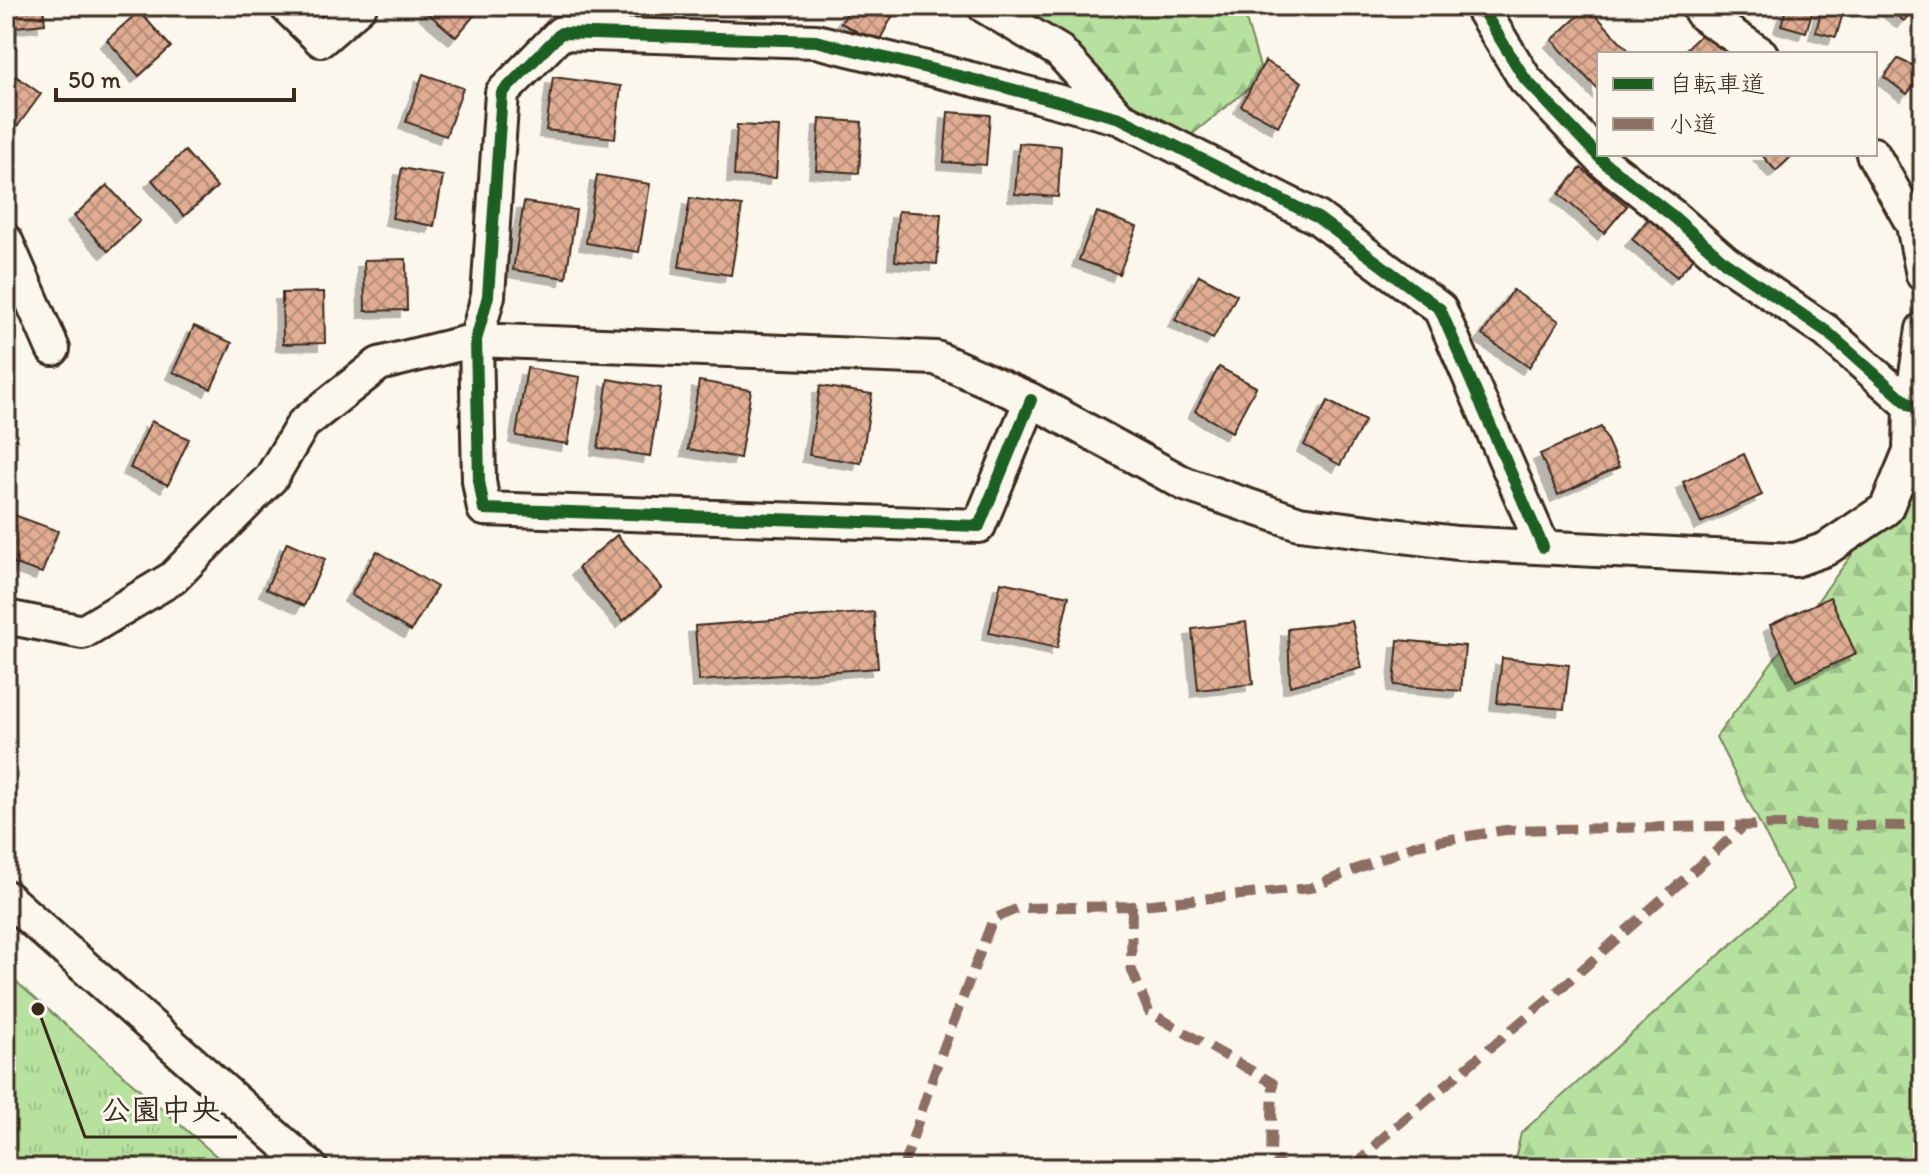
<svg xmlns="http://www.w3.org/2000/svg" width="1929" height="1174" viewBox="0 0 1929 1174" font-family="Itim,'Klee One',sans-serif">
<defs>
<pattern id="grass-tufts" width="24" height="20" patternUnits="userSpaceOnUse" patternTransform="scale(2)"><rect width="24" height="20" fill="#b6e19e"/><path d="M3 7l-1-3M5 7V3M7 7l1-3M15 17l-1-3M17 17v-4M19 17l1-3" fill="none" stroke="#9dc188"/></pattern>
<pattern id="forest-firs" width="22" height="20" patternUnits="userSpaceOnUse" patternTransform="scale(2)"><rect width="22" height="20" fill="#b6e19e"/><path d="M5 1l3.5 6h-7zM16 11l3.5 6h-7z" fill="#9dc188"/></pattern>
<pattern id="building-cross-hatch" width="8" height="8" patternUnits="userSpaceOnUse" patternTransform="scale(2)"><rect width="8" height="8" fill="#e0ad93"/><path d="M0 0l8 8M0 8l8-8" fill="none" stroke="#b78d77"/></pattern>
<filter id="shadow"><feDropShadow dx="-7" dy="7" stdDeviation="0" flood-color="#0004"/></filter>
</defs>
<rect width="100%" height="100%" fill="#fbf7ec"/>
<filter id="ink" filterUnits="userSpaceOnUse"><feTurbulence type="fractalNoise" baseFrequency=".0125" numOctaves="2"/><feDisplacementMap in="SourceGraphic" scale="16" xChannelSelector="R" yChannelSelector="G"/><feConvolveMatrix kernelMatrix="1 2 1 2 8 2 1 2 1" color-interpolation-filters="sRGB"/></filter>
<g filter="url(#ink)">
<path fill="url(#grass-tufts)" stroke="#78865e" stroke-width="2" d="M6 973 230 1168H6Z"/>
<path fill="url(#forest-firs)" stroke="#78865e" stroke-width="2" d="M967 6H1242L1263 77 1175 148 1048 47Z
M1923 329V1168H1513L1521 1133 1793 889 1716 737 1886 509Z"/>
<path fill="url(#building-cross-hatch)" stroke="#3b2a1e" stroke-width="2" filter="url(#shadow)" d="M6 6H43L45 24 6 28Z
M428 6H482L456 37 424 10Z
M851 6H898L878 43 841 23Z
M1787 6H1814L1806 32 1781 25Z
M1822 6H1845L1836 37 1816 32Z
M1885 6H1916L1904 21Z
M1588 7 1632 54H1599V91L1552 40Z
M139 11 171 47 139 76 107 40Z
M1709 27 1727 54H1681Z
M1898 59 1923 70V74L1907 94 1884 77Z
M1265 61 1302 82 1278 126 1241 106Z
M6 69 41 94 14 131 6 126Z
M423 74 463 88 446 136 406 122Z
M553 77 621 86 615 138 546 130Z
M948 112 990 115 986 165 944 162Z
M820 119 862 122 859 173 816 170Z
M737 125 779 127 776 178 734 176Z
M1019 143 1061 146 1058 197 1015 194Z
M185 151 217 187 184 216 152 180Z
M1761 154H1794L1776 171Z
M402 168 443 176 434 226 392 218Z
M1581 168 1627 206 1604 233 1559 194Z
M597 175 650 184 639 252 586 243Z
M107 185 140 221 108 251 74 216Z
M690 198 742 206 731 275 679 267Z
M524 202 576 210 566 278 513 270Z
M898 211 941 214 937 264 895 261Z
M1097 212 1137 227 1119 274 1079 260Z
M1654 212 1700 251 1677 277 1632 239Z
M406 259 407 310 365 311 364 260Z
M1199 275 1237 295 1213 339 1175 320Z
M1513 290 1559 321 1529 367 1482 335Z
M324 292 325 343 283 344 282 293Z
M194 326 232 343 211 389 173 372Z
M1219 367 1256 387 1232 432 1195 411Z
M527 368 580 377 568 444 516 436Z
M608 379 661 388 650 456 598 448Z
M699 381 751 390 740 458 688 449Z
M820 386 872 394 861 463 809 455Z
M1328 401 1365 421 1340 465 1304 445Z
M151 421 189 439 168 485 130 468Z
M1601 427 1619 467 1558 495 1540 454Z
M1744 454 1762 495 1701 523 1683 482Z
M6 512 58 531 42 573 6 561Z
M617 535 662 588 623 621 578 568Z
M287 542 325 559 304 606 266 589Z
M377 551 437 587 411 631 351 595Z
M1001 582 1069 596 1057 648 989 633Z
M1830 597 1856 654 1796 681 1770 625Z
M874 612 878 668 699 681 695 626Z
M1352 621 1362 668 1290 686 1288 629Z
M1246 622 1253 684 1198 690 1192 629Z
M1398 640 1465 646 1461 691 1394 685Z
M1502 658 1569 665 1564 709 1497 703Z"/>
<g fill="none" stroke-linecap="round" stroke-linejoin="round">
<g stroke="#3b2a1e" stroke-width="38">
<path id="street" d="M286 6 321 40 360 6
M984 6 1059 51 1120 118
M1480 6 1525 79 1605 163 1674 217 1725 262 1826 331 1911 406
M1697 6 1703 15 1761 54
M1873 154 1913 225 1923 275
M6 241 53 349
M1031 400 979 526 484 509 479 481 476 340 488 296 502 93 561 33 816 41 1000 86 1120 118 1318 218 1440 309 1543 547
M6 617 83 632 173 578 271 478 303 424 379 364 476 340 936 358 1031 400 1185 484 1299 523 1457 543 1795 560 1826 549 1886 509 1910 451 1911 406 1923 329
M6 897 311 1168"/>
</g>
<use href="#street" stroke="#fbf7ec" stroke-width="32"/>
<path stroke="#8d6e63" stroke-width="10" stroke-dasharray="20 10" stroke-linecap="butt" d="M1132 906 1131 968 1149 1012 1273 1083 1271 1154 1283 1168
M903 1168 934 1073 993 919 1019 908 1132 906 1310 888 1415 845 1505 830 1778 825 1923 826
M1353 1168 1380 1140 1567 983 1743 827"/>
<g stroke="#fbf7ec" stroke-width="17">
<path id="cycleway" d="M1480 6 1525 79 1605 163 1674 217 1725 262 1826 331 1911 406
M1031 400 979 526 484 509 479 481 476 340 488 296 502 93 561 33 816 41 1000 86 1120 118 1318 218 1440 309 1543 547"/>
</g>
<use href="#cycleway" stroke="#1b5e20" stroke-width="12"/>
</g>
</g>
<path fill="none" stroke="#3b2a1e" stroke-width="3" d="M38 1009L85 1137H237"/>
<circle fill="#3b2a1e" stroke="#fbf7ec" stroke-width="3" cx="38" cy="1009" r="8"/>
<g font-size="30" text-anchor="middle" font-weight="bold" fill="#3b2a1e" stroke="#fbf7ec" stroke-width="6" stroke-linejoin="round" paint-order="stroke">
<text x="161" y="1120">公園中央</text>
</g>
<rect width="1929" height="1174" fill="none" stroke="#fbf7ec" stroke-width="32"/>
<rect x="16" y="16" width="1897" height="1142" fill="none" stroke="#3b2a1e" stroke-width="3" filter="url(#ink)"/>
<rect x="1597" y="52" width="280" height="104" fill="#fbf7ec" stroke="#aea59a" stroke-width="2"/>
<rect x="1613" y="78" width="40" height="12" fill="#1b5e20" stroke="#aea59a" stroke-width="2"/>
<text x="1669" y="92" font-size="24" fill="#3b2a1e">自転車道</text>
<rect x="1613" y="118" width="40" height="12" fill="#8d6e63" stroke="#aea59a" stroke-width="2"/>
<text x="1669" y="132" font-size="24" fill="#3b2a1e">小道</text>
<path d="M56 88v12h238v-12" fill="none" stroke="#3b2a1e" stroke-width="4"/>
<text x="68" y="88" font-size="24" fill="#3b2a1e" stroke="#fbf7ec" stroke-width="6" paint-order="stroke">50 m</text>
</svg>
